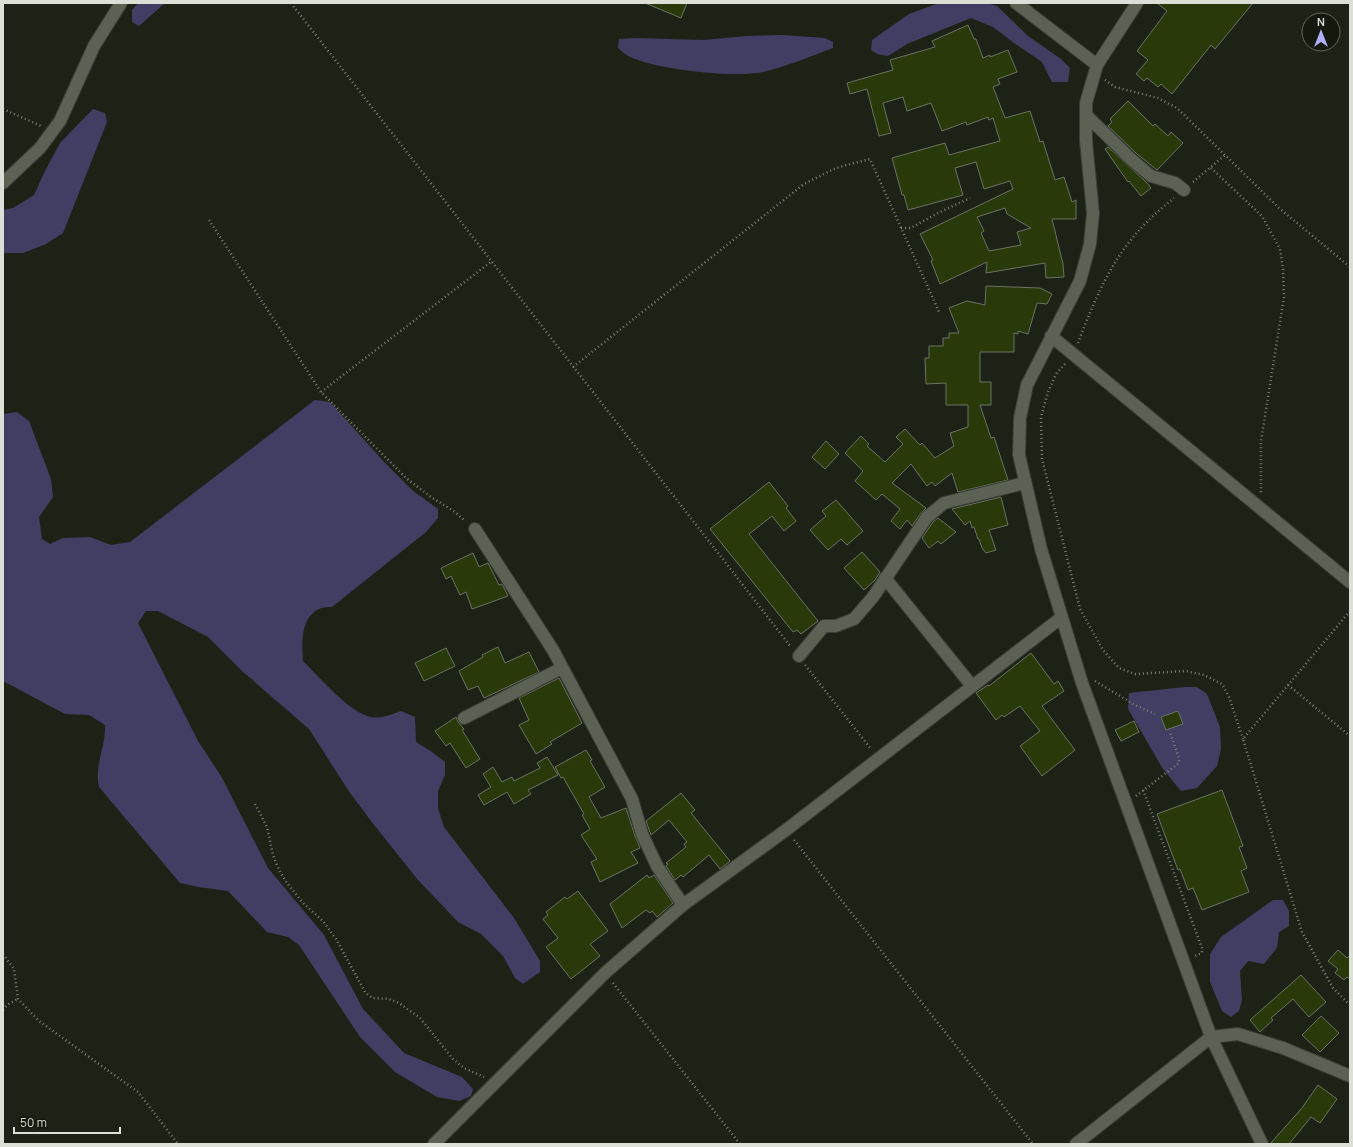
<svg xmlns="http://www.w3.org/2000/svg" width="1353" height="1147" viewBox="0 0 1353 1147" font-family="Manrope,sans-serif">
<rect width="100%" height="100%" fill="#1d2216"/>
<path fill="#403e62" d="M138 3H165L139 26 132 22V10Z
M939 3H987L997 6 1028 36 1061 59 1070 68 1068 82H1052L1042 62 1014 43 993 27 971 18 907 44 888 56 877 54 871 50 872 40 909 14Z
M782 35 825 38 833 42V48C812 56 785 67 763 72 732 78 659 70 630 57 626 55 622 51 618 48L619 39 635 38 703 40 747 36Z
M93 109 105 113 107 122 63 233 46 244 23 253H3V210L13 208 34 195 45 171 60 143Z
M315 400 330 402 385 463 412 490 438 509V518L426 532 332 607C328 607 323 607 319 609 300 618 302 644 303 661 318 676 351 714 371 717 382 719 392 714 401 711L415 717 416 742 432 752 445 762V775L438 791V808L444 827 514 918 540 961V972L523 984 515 978 503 956 481 934 458 922 418 880 371 821 348 790 309 729 242 671 208 637 158 611H146L138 623 198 741 221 776 268 868 324 935 363 1009 404 1053 462 1077 473 1089 471 1096 459 1101 437 1097 395 1072 360 1037 299 945 288 937 267 932 228 891 198 887 180 883 99 787C94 766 106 746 105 725L89 715 65 714 3 681V414L17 412 29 421 51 479 53 497 39 517 42 539 50 544 63 538 90 537 111 545 130 542Z
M1185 687H1197L1207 694 1220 727 1221 749 1217 766 1197 788 1181 791 1163 769 1128 709 1129 693Z
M1273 900H1283L1289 911V926L1279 932 1277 948 1264 964 1248 961 1240 971 1242 1000 1239 1011 1231 1017 1222 1011 1210 982V954L1221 937Z"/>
<path fill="#293909" stroke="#6c7264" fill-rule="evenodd" d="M645 3H687L681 18Z
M1157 3H1253L1215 49 1211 45 1172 94 1161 84 1158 87 1147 78 1144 81 1136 74 1148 60 1137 51 1167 11Z
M968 25 974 39H976L983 58 990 55V57L1008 50 1017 72 998 79 1000 84 993 87 1005 118 1030 111 1040 142 1043 141 1055 180 1064 177 1072 202 1076 200V219H1052L1063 264 1064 277 1046 278 1045 263 986 273 987 262 940 284 931 261 933 260 920 234 1013 189 1010 181 984 189 976 162 955 168 963 195 908 210 904 195H902L892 158 945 143 949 155 1000 141 993 118 989 120 988 117 967 125 966 122 942 131 931 103 907 111 903 97 883 103 891 133 879 136 867 89 850 94 847 83 893 70 890 60 935 47 932 41ZM1005 208 1007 214 1031 228 1017 232 1021 245 989 251 981 233 984 231 977 217Z
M1128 101 1153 126 1155 124 1168 136 1171 132 1183 143 1157 170 1137 154 1108 126 1112 122 1110 119Z
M1108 147 1146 182 1151 188 1141 196 1129 181 1128 182 1105 149Z
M986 286 1040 288 1052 294 1047 304 1037 303 1028 334 1018 331V334L1014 333V352H980V382H991V405H980L991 438 994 437 1008 480 958 492 952 473 935 486 932 482 927 486 911 464 892 483 926 508 921 513 912 526 907 520 900 529 891 521 900 509 882 494 876 500 855 481 863 471 845 453 861 436 869 444 867 446 885 462 903 444 896 437 905 429 920 445 922 443 935 458 954 446 950 433 968 427V405H946V383L926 384 925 358H929V346H943V338H949V333H959L949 308 967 301 985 305Z
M826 441 839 454 825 469 812 457Z
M769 482 788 506 786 508 796 521 784 531 772 516 749 534 818 621 801 634 797 630 793 632 710 529Z
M1001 497 1008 525 989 530 996 550 986 553 982 548 979 539H978L974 527 972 528 970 521 965 525 952 509Z
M836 500 863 531 847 545 841 539 828 550 810 530 826 516 822 511Z
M938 518 956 532 941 544 938 541 929 548 922 538 933 522Z
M862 552 880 572 875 580 864 590 844 568Z
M473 553 479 567 488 563 499 585 502 584 508 596 472 609 466 592 460 595 451 576 446 579 441 568Z
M498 647 505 663 529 652 539 672 484 698 478 686 468 690 459 671 483 657 482 655Z
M446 648 455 666 424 681 415 663Z
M1031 653 1054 684 1058 681 1064 691 1042 706 1075 750 1042 776 1020 746 1040 731 1020 706 1004 717 1002 715 996 720 976 693 988 685 989 686Z
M559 678 582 723 550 742 552 744 536 754 519 725 529 720 519 698Z
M1178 711 1183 724 1166 730 1161 717Z
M456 717 458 722 464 729 462 730 480 759 466 768 450 743 446 746 435 731Z
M1134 721 1139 732 1121 741 1115 730Z
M586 750 592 760 590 761 605 787 589 797 601 818 626 808 635 836 640 848 631 852 638 863 600 882 591 862 597 859 581 835 590 829 582 815 584 814 563 777 561 778 555 767Z
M547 757 558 775 528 790 531 794 514 804 507 792 484 805 478 795 491 787 483 774 493 767 502 782 512 777 514 781 540 768 537 763Z
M1222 790 1243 846 1239 847 1247 868 1241 871 1249 892 1202 910 1193 888 1188 890 1180 869 1178 870 1157 814Z
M681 793 695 810 691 813 730 861 720 869 709 855 683 877 681 875 675 880 666 866 668 864 666 863 686 847 684 844 687 842 669 820 651 835 646 821Z
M647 875 649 878 654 875 673 903 657 917 652 911 650 913 646 910 622 928 610 904Z
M578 891 608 931 590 944 600 956 571 979 546 947 558 938 543 919 548 915 546 912 565 897 567 899Z
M1338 950 1347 958 1350 955V979L1347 977 1344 980 1335 973 1338 969 1328 961Z
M1301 975 1326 1002 1309 1017 1293 999 1271 1018 1273 1020 1260 1032 1250 1020Z
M1321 1016 1339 1033 1320 1052 1302 1035Z
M1318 1085 1337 1099 1320 1123 1311 1117 1289 1144H1270L1302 1108Z"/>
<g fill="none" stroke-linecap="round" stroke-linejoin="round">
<g stroke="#3a3e36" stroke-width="14">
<path id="minor" d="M1016 3 1097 65
M1137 3 1097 65 1086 103V141L1093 213 1090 244 1080 281 1027 385 1020 418 1019 455 1041 549 1082 683 1211 1037 1262 1144
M1086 115 1132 160 1151 176 1175 183 1184 190
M3 183 40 148 60 121 94 46 121 3
M1051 336 1350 582
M475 529 553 650 632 799 642 834 657 866 683 905
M885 578 972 686
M799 656 824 626H836L854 619 873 597 927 517 944 503 1025 483
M464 718 562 668
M434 1144 605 973 683 905 786 830 1062 617
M1076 1144 1211 1037 1238 1034 1283 1048 1350 1076"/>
</g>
<path stroke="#7f8379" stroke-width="2.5" stroke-dasharray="1 3" stroke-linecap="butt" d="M291 3 791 647
M1105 80 1115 87 1158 98 1177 108 1279 208 1350 267
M3 109 41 126
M1211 168 1262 216 1280 249 1283 269 1284 297 1261 441V493
M1193 182 1225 155
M209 220 321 392 406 478 431 497 455 512 465 521
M901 228H911L936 214 970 198
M1078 343C1092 306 1108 267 1134 236 1146 222 1160 209 1174 198
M1065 364 1056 374 1048 392 1041 417 1042 459 1080 609 1103 650 1119 668 1135 674 1185 671 1204 675 1222 684 1229 697 1243 739
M573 367 804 184 836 168 870 159 940 314
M321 392 492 261
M1350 611 1243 739 1302 932 1333 988 1350 1005
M805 665 871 749
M1095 681 1135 705 1155 714
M1288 685 1350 736
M1143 790 1202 948V953L1195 956
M1136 796 1179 763V758L1170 733
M255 804 267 827 273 855 279 870 287 883 304 904 323 921 336 939 365 992 372 998 389 999 399 1003 420 1018 453 1059 464 1068 484 1077
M794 840 1033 1144
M3 954 14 969 18 999 39 1021 138 1092 178 1144
M613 983 740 1144
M3 1010 7 1005 18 999"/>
<use href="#minor" stroke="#5b6153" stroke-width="12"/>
</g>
<rect width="1353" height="1147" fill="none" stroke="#dbdfd6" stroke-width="8"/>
<g transform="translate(1321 32)"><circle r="19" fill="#14190d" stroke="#64685d"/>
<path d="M0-3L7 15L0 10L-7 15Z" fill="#b0aefa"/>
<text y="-6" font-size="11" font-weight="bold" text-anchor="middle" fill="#dbdfd6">N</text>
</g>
<path d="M14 1127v6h106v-6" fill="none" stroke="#dbdfd6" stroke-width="2"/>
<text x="20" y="1127" font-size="12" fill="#dbdfd6" stroke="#14190d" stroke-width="3" paint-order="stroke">50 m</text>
</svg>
